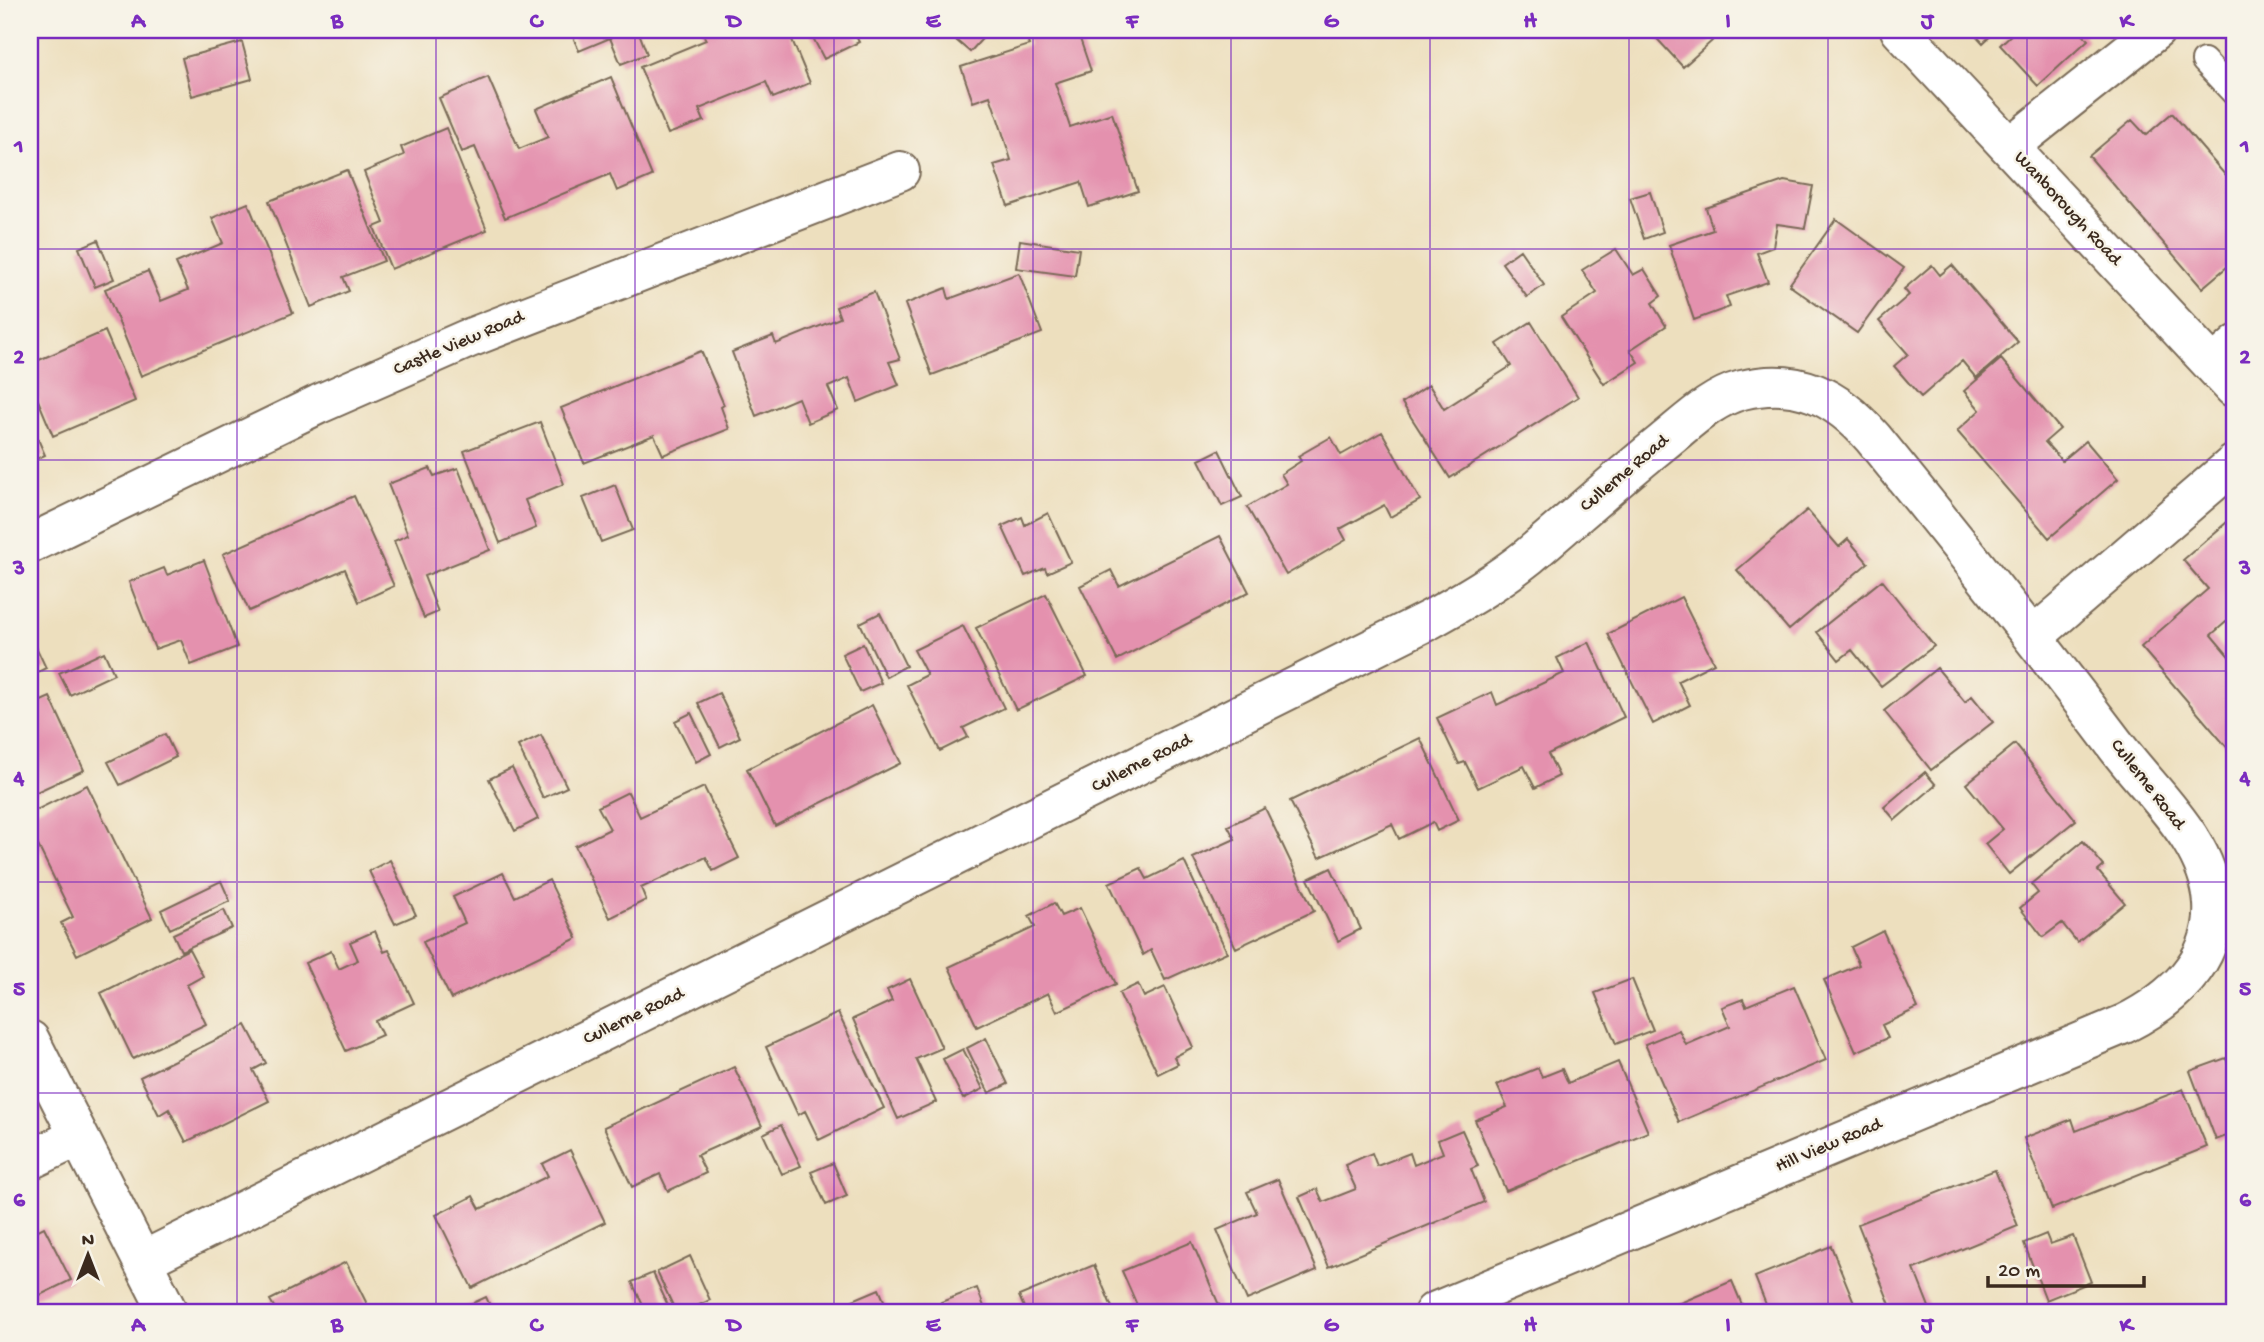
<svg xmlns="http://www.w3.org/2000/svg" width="2264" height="1342" viewBox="0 0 2264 1342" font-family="'Gochi Hand',sans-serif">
<rect width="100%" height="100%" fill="#f7f3e8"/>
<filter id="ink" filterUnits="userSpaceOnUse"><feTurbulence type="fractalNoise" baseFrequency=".0143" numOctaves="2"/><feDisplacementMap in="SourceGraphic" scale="14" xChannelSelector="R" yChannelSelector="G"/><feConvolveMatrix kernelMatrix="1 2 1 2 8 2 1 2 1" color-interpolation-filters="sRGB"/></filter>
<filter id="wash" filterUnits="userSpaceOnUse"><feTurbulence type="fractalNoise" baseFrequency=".00686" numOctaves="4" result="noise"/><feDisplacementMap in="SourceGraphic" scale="28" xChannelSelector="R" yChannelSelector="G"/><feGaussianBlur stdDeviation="1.57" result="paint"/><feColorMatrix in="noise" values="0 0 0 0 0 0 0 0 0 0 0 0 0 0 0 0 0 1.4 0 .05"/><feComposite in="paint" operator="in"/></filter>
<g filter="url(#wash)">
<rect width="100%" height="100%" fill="#eddfbe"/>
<g id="blocks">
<path fill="#e491ae" d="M570 30H605L607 33 638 30 647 54 621 64 610 38 579 51Z
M701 30H788L810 83 773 98 766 82 699 109 704 121 668 134 640 67 706 40Z
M809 30H853L859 42 824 59Z
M944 30H990L970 52Z
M1024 30H1077L1091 71 1055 83 1070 127 1112 113 1138 191 1089 207 1081 182 1008 206 994 165 1011 160 1002 131 990 96 973 102 961 67 1029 45Z
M1649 30H1714L1708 36 1712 41 1683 67Z
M1971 30H1997L1983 43Z
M2016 30H2079L2088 40 2038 86 2000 45Z
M242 42 252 79 192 96 182 58Z
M488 77 519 149 548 137 536 109 611 77 652 176 617 191 610 174 505 218 475 147 462 152 439 98Z
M2172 113 2226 176 2234 169V261L2202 288 2089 156 2132 120 2146 135Z
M446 128 487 230 391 269 374 227 384 223 364 172 404 155 401 147Z
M347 170 384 261 343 277 349 291 311 307 269 201Z
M1784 181 1813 186 1805 228 1777 224 1773 247 1757 253 1768 282 1726 296 1730 307 1694 320 1669 245 1713 230 1706 208Z
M1650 192 1663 232 1644 239 1630 198Z
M248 203 293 313 141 376 105 289 148 271 161 301 188 290 176 263 223 243 212 218Z
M1836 219 1904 268 1857 333 1789 285Z
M98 240 114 279 95 287 79 248Z
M1020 240 1079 249 1075 276 1016 268Z
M1616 249 1633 275 1644 269 1661 296 1652 303 1666 326 1630 350 1638 362 1604 384 1561 317 1597 293 1582 270Z
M1520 250 1544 285 1527 297 1502 263Z
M1932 265 1940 275 1952 265 2018 342 1976 378 1962 361 1921 397 1894 366 1908 354 1879 321 1909 295 1904 289Z
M1019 273 1042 333 932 375 905 304 946 288 949 299Z
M874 292 900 359 889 362 899 385 858 402 849 378 828 387 838 410 808 423 798 398 756 416 732 352 773 336 776 344 840 318 836 307Z
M1531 322 1578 397 1450 478 1402 403 1429 385 1444 409 1511 366 1497 344Z
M105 331 135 401 53 436 30 381V364Z
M701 351 724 405 721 407 729 429 663 455 654 435 584 463 561 408Z
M2001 359 2060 429 2045 442 2062 461 2086 441 2118 479 2049 538 1957 431 1980 410 1964 391Z
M30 421 45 455 30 462Z
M540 422 564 484 525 500 536 528 500 543 464 451Z
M1382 432 1420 500 1390 517 1384 505 1340 529 1346 540 1286 575 1247 507 1287 484 1281 474 1301 461 1298 456 1331 437 1341 455Z
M1219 450 1242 497 1222 506 1199 460Z
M430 468 434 476 458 468 490 550 424 576 438 612 424 618 394 541 408 535 388 484Z
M615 485 633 530 601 542 583 498Z
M354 496 394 586 359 602 345 569 249 611 223 554Z
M1807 510 1839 547 1848 539 1868 563 1789 630 1737 570Z
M1048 513 1071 562 1047 573 1045 568 1025 576 1002 526 1022 517 1025 525Z
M2234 516V615L2211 635 2232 660 2234 658V749L2231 752 2141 647 2208 589 2183 560Z
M1220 536 1249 592 1117 660 1080 586 1111 570 1119 586Z
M204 560 237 647 191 665 181 640 155 649 129 582 164 568 167 575Z
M1882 580 1934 646 1881 686 1852 650 1839 660 1817 632Z
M1046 594 1087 676 1016 710 976 628Z
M1681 597 1714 663 1678 681 1690 705 1653 724 1608 634Z
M880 613 906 666 886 677 860 623Z
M963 626 1004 708 963 728 968 737 940 751 907 685 927 675 914 650Z
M30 634 46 668 30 676Z
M1589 642 1624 717 1548 754 1559 776 1535 788 1524 766 1478 788 1465 762 1459 764 1437 718 1492 692 1497 705 1564 673 1557 658Z
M863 644 881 683 860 692 842 654Z
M104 652 114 674 70 695 59 673Z
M1937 668 1965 702 1972 696 1993 722 1931 770 1884 711Z
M719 693 740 737 720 747 698 703Z
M50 697 84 770 30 795V706Z
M872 705 901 763 775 826 747 769Z
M691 713 711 754 696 762 675 721Z
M165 734 176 757 120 785 108 762Z
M541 735 567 787 543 798 518 746Z
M1420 738 1459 820 1437 831 1433 822 1399 839 1392 824 1319 858 1290 801Z
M2015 744 2076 820 2009 874 1985 844 2003 829 1966 784Z
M512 768 538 819 515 831 489 779Z
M1925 772 1936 785 1895 820 1884 807Z
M87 785 152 918 77 955 61 923 73 917 30 829V813Z
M704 787 739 858 713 871 706 857 641 888 646 900 610 918 575 846 610 829 598 807 628 792 640 817Z
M1265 808 1314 911 1236 948 1193 858 1235 839 1228 826Z
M2083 841 2104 866 2098 871 2125 903 2077 942 2062 923 2043 937 2020 908 2038 893 2031 884Z
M390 860 416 915 395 924 369 871Z
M1184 861 1227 952 1165 980 1151 950 1143 955 1109 883 1141 868 1147 879Z
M1331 868 1361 929 1338 941 1308 879Z
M503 873 515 897 549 880 577 938 451 999 423 942 465 923 453 897Z
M221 881 230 901 170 929 161 910Z
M1054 903 1061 916 1080 908 1116 984 1057 1012 1048 993 977 1027 949 967 1035 927 1029 916Z
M224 910 232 928 181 951 173 934Z
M375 931 384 952 389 950 414 1003 375 1021 382 1035 346 1051 305 963 331 951 339 969 358 960 350 942Z
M1883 931 1918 1008 1882 1025 1888 1038 1856 1052 1824 980 1859 965 1851 947Z
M189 949 203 976 187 985 206 1024 133 1059 101 993Z
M910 979 942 1048 916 1059 936 1102 898 1119 853 1019 892 1001 887 990Z
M1632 979 1653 1030 1616 1044 1595 993Z
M1138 984 1144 997 1165 987 1193 1047 1174 1057 1178 1064 1158 1074 1119 993Z
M1794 986 1826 1060 1679 1122 1645 1044 1679 1030 1686 1045 1730 1026 1722 1007 1743 999 1746 1006Z
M838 1013 884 1108 819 1140 805 1111 798 1115 766 1047Z
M246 1025 266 1063 253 1070 269 1101 186 1142 169 1109 159 1115 140 1077Z
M986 1038 1008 1084 989 1093 967 1048Z
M963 1049 983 1089 963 1099 943 1059Z
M2226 1058 2229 1069 2234 1067V1133L2216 1140 2190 1071Z
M1618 1062 1648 1132 1506 1191 1475 1120 1507 1107 1497 1085 1538 1068 1542 1077 1562 1069 1568 1083Z
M734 1067 762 1126 697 1155 706 1173 668 1191 660 1174 632 1187 604 1127Z
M2183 1089 2207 1147 2052 1209 2024 1138 2072 1119 2076 1131Z
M781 1125 801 1166 782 1174 763 1134Z
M1462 1130 1478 1166 1471 1169 1484 1202 1329 1267 1299 1197 1317 1189 1323 1202 1356 1189 1345 1165 1372 1153 1377 1166 1410 1153 1414 1165 1443 1153 1438 1140Z
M570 1150 605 1222 472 1288 436 1215 473 1196 480 1209 507 1196 548 1176 542 1164Z
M833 1163 847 1196 826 1205 811 1172Z
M1995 1170 2018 1226 1914 1269 1929 1307 1915 1312H1893L1858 1224Z
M1278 1179 1317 1270 1247 1300 1217 1230 1257 1213 1247 1192Z
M44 1227 71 1280 30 1300V1234Z
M2046 1234 2050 1244 2073 1236 2091 1282 2046 1300 2024 1243Z
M1192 1242 1222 1312H1140L1122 1271Z
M1831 1246 1858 1312H1769L1755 1277Z
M690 1256 710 1300 684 1312H676L657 1272Z
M346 1262 371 1312H277L270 1300Z
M1094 1265 1114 1312H1026L1019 1296Z
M653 1273 671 1312H646L632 1282Z
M1732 1281 1745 1312H1659Z
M977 1288 986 1312H945L941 1302Z
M879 1289 889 1312H859L853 1300Z
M486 1297 493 1312H462L460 1309Z"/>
</g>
</g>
<g filter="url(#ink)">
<use href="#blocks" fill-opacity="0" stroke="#796956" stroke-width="2"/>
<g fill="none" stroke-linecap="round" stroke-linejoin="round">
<g stroke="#796956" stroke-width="28">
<path id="lane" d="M2204 61 2234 93
M2208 361 2234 338"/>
</g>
<g stroke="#796956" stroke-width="42">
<path id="street" d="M1900 30 2234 388
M2009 147 2156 30
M30 544 319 404 467 339 900 171
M2034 636 2234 464
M30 1040 168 1312
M30 1160 78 1137
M142 1261 1431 619C1465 600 1498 581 1529 556 1574 518 1617 479 1663 442 1687 423 1711 398 1742 390 1798 376 1837 397 1873 438 1956 540 2038 642 2117 747 2153 795 2208 840 2213 903 2217 962 2170 1001 2124 1024L1434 1312"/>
</g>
<use href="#lane" stroke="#fff" stroke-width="24"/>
<use href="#street" stroke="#fff" stroke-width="38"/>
</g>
</g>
<path fill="none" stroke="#7b2cbf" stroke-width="2" stroke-opacity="0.55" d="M237 30V1312M436 30V1312M635 30V1312M834 30V1312M1033 30V1312M1231 30V1312M1430 30V1312M1629 30V1312M1828 30V1312M2027 30V1312M30 249H2234M30 460H2234M30 671H2234M30 882H2234M30 1093H2234"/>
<g text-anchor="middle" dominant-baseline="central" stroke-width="5" stroke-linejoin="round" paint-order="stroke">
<g font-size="19" fill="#3b2a1e" stroke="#f7f3e8">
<text transform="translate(2067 209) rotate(47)">Wanborough Road</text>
<text transform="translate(459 344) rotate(-23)">Castle View Road</text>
<text transform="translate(1625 474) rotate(-40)">Cullerne Road</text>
<text transform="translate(1142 764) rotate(-27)">Cullerne Road</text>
<text transform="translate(2147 785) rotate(52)">Cullerne Road</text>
<text transform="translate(634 1017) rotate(-26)">Cullerne Road</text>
<text transform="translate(1829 1146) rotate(-23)">Hill View Road</text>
</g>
</g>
<rect width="2264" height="1342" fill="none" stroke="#f7f3e8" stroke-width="77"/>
<g transform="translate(88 1255)" stroke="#f7f3e8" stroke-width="5" paint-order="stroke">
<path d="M0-5L12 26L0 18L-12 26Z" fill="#3b2a1e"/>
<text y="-10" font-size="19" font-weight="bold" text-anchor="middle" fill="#3b2a1e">N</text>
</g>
<path d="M1988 1276v10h156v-10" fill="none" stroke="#3b2a1e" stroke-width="3.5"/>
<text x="1998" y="1276" font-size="21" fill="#3b2a1e" stroke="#f7f3e8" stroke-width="5" paint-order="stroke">20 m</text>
<rect x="38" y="38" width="2188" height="1266" fill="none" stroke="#7b2cbf" stroke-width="2.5"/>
<g font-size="23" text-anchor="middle" font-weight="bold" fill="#7b2cbf">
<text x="138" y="27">A</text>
<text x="337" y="27">B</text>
<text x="536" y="27">C</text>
<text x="734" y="27">D</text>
<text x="933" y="27">E</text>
<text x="1132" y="27">F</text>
<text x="1331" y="27">G</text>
<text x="1530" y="27">H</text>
<text x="1728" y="27">I</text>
<text x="1927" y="27">J</text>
<text x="2126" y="27">K</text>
<text x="19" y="152">1</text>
<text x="2245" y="152">1</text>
<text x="19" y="363">2</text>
<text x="2245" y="363">2</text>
<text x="19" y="574">3</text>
<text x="2245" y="574">3</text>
<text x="19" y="784">4</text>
<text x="2245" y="784">4</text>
<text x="19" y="995">5</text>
<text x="2245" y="995">5</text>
<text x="19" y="1206">6</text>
<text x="2245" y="1206">6</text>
<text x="138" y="1331">A</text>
<text x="337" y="1331">B</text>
<text x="536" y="1331">C</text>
<text x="734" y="1331">D</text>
<text x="933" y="1331">E</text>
<text x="1132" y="1331">F</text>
<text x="1331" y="1331">G</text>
<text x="1530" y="1331">H</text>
<text x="1728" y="1331">I</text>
<text x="1927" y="1331">J</text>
<text x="2126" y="1331">K</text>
</g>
</svg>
